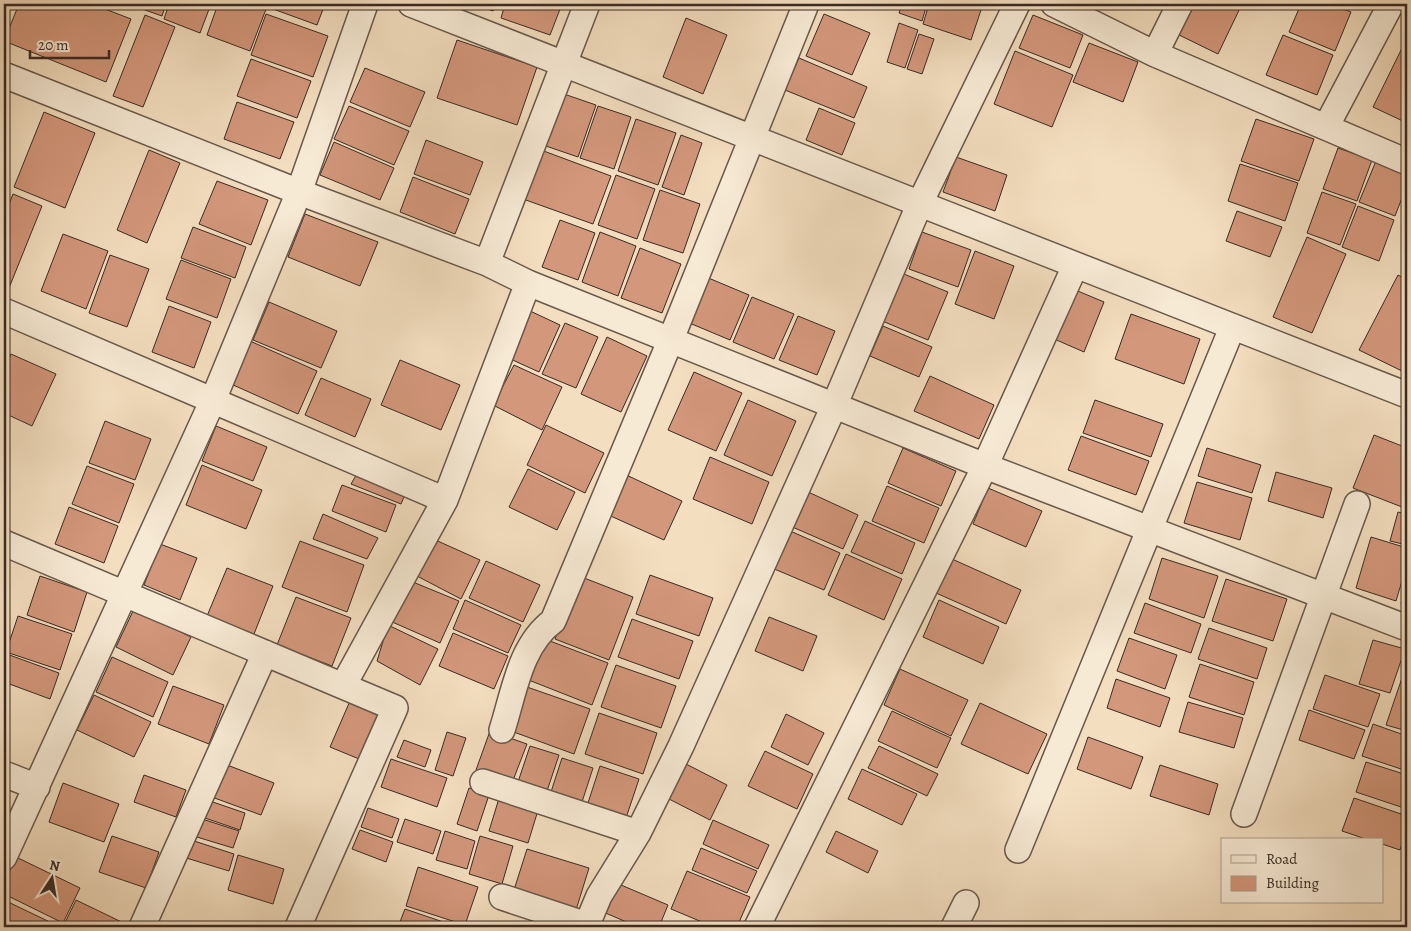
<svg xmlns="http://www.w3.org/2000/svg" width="1411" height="931" viewBox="0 0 1411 931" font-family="Alegreya,serif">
<rect width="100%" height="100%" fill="#f3debf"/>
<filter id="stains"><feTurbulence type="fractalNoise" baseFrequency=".004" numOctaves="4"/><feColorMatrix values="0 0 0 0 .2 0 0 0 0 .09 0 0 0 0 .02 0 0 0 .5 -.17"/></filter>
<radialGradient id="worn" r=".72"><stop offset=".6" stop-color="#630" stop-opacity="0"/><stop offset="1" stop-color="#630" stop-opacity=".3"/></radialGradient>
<path fill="#d3977b" stroke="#392b24" d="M19 4H92L131 19 106 82 4 41Z
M128 4H166L162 16Z
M169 4H211L200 33 164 19Z
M218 4H268L250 51 207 35Z
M275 4H325L317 25 273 9Z
M474 4H496L493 11Z
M505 4H562L550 35 501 18Z
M902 4H927L922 21 899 13Z
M929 4H983L971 40 923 24Z
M1189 4H1242L1218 54 1175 33Z
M1301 4H1331L1351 12 1335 51 1289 32Z
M266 14 328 36 313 77 251 55Z
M824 14 870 33 852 75 806 56Z
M145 15 175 27 143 107 113 96Z
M1033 15 1083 35 1070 68 1019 48Z
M686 18 727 35 703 94 663 77Z
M899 23 918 30 905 68 887 62Z
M919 34 934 39 922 74 907 69Z
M1283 35 1333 55 1317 95 1266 75Z
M457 40 537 67 517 125 437 98Z
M1405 42 1407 44V123L1373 107Z
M1089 43 1138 62 1123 102 1073 82Z
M1015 51 1073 75 1052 127 994 104Z
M799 58 867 87 854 118 785 90Z
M251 59 311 81 297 118 237 96Z
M365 68 425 92 410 127 350 102Z
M561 93 596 105 578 157 543 145Z
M237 102 294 122 280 159 224 139Z
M349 106 409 131 394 165 334 139Z
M598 106 631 117 614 169 580 158Z
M819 108 855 123 842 155 806 140Z
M44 112 95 133 65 208 14 187Z
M636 119 676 133 658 185 618 171Z
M1256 119 1314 139 1299 181 1241 161Z
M681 135 702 143 684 195 662 187Z
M426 140 483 162 470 195 414 174Z
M334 142 394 168 380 200 320 175Z
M1338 148 1372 160 1357 201 1323 189Z
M149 150 180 163 147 243 117 230Z
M541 150 611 176 593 224 523 199Z
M956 157 1007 175 995 211 943 192Z
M1376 161 1407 174V185L1395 216 1359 202Z
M1240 164 1298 183 1285 221 1228 201Z
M616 175 655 189 637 239 598 225Z
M413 177 469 199 455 234 400 212Z
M217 181 268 200 251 245 199 224Z
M660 190 700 204 683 253 643 240Z
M1322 192 1356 204 1340 245 1307 233Z
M13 194 42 206 9 288 4 286V217Z
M1358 206 1394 220 1379 261 1342 247Z
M1237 211 1282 227 1270 257 1226 241Z
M305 214 378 242 360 286 288 257Z
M560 220 595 233 578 280 542 267Z
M193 227 246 247 235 278 181 258Z
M600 232 636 246 618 296 582 282Z
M922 232 971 250 958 287 909 269Z
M63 234 108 251 86 309 41 291Z
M1307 237 1346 254 1312 333 1273 317Z
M640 248 681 264 662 313 621 298Z
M975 251 1014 266 994 319 955 304Z
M110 255 149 269 127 327 89 313Z
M181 260 231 279 217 318 166 299Z
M894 270 948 292 928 340 875 318Z
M1398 275 1407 280V362L1402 371 1359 350Z
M706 277 749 295 730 340 687 322Z
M1073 289 1104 302 1084 352 1052 338Z
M752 297 794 314 774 359 733 342Z
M269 302 337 331 321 368 253 340Z
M169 306 211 322 194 368 152 352Z
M528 310 560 325 539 372 506 357Z
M1131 314 1200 339 1184 384 1115 359Z
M798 316 835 331 817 375 779 360Z
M565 323 598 337 576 388 542 374Z
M883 326 932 347 919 377 870 356Z
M607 337 647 356 621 412 581 394Z
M250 341 317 371 298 414 231 384Z
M11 354 56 374 32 426 4 413V370Z
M400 360 460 385 441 430 381 405Z
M514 365 562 387 542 430 493 405Z
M694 372 742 393 716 451 668 430Z
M930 376 994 405 979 439 914 411Z
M321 378 371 399 355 437 305 415Z
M748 400 796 421 772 476 724 455Z
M1095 400 1163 424 1151 457 1083 433Z
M105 421 151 439 135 480 89 463Z
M546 425 604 453 585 493 527 465Z
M216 426 267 447 253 481 202 461Z
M1374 435 1407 448V493L1402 507 1353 488Z
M1081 436 1149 461 1136 495 1068 470Z
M903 448 956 471 941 506 888 483Z
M1207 448 1261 465 1252 493 1198 476Z
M710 457 769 482 752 524 693 499Z
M202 465 262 490 246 529 186 505Z
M87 466 134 484 119 523 72 504Z
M528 469 575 492 557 530 509 507Z
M358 472 407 490 401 504 351 484Z
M1276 472 1332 488 1323 518 1268 501Z
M622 473 682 501 664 540 604 513Z
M1197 482 1252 498 1240 540 1184 523Z
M342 485 396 505 386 532 332 511Z
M887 486 939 508 924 543 872 521Z
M988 488 1042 511 1026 547 973 524Z
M806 491 858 515 843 549 790 526Z
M69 507 118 526 104 563 55 544Z
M1398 512 1407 514V545L1390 541Z
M323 514 378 538 367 559 313 539Z
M865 521 915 543 902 574 851 552Z
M788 530 840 553 824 590 772 568Z
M1371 537 1407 548V564L1396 601 1356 588Z
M431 538 480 560 461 599 415 575Z
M300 541 364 565 347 612 282 587Z
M160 544 197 558 180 600 144 585Z
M846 554 902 579 884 620 828 595Z
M1162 558 1218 576 1204 618 1149 599Z
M952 559 1021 590 1006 624 936 593Z
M486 561 540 585 523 622 469 598Z
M227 568 273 586 254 634 207 616Z
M650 575 713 598 699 636 636 614Z
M40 576 87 592 74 632 27 615Z
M579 576 633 597 609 660 555 639Z
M1226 579 1287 599 1273 641 1212 621Z
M408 580 459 601 440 643 390 621Z
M1407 582V605L1401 604Z
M296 597 351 618 332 666 277 645Z
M465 600 521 625 508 653 453 629Z
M939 600 999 627 983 664 923 637Z
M1145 603 1201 624 1191 653 1134 633Z
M134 609 191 637 173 675 116 647Z
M18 616 72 634 60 670 6 652Z
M769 617 817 636 803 671 755 651Z
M632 619 693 641 679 679 618 657Z
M388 625 438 649 420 685 377 661Z
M1209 628 1267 648 1257 679 1198 659Z
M453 633 508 656 494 689 439 666Z
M542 638 608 663 592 705 526 679Z
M1129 638 1177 655 1165 689 1117 671Z
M1373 640 1405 649 1390 693 1359 684Z
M4 653 59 673 50 699 4 682Z
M112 657 168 682 153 717 96 692Z
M1200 664 1254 682 1244 715 1189 697Z
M616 665 676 686 661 728 601 707Z
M900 669 968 700 951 736 884 705Z
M1404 672 1407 674V731L1386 725Z
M1325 675 1380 694 1368 727 1313 709Z
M1116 679 1170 698 1160 727 1107 708Z
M173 686 224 705 209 744 158 724Z
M527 687 590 709 574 754 511 731Z
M94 695 151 722 134 757 77 730Z
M350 701 384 715 364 761 330 747Z
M1188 702 1243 718 1234 748 1179 732Z
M980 703 1047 734 1028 774 961 744Z
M1309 710 1365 730 1354 759 1299 740Z
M892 711 951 738 937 768 878 741Z
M599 713 657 733 643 774 585 754Z
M786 714 824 733 808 765 771 747Z
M1373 724 1407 736V771L1362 756Z
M490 731 527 744 512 783 476 770Z
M447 732 466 738 453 776 435 770Z
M1088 737 1143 757 1131 789 1077 769Z
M404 740 431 750 425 767 397 757Z
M530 746 559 755 546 794 517 785Z
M879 746 938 774 927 796 868 768Z
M765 751 813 774 797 809 748 786Z
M562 758 593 768 581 805 550 795Z
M391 759 447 778 437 807 381 787Z
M1366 762 1407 775V809L1356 792Z
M222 763 274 783 261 815 209 796Z
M686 764 727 785 710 820 669 799Z
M1160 765 1218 784 1209 815 1150 796Z
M600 766 639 779 626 818 587 806Z
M862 769 917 794 902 825 848 799Z
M144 775 186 790 176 817 134 802Z
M63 783 119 804 104 842 49 822Z
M469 788 489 795 477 831 457 824Z
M500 795 539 807 528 843 489 831Z
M1354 798 1407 816V828L1400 850 1382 844V840H1369L1342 831Z
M204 799 245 813 240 830 199 816Z
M368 808 399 819 392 838 361 827Z
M193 816 239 831 233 848 187 834Z
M405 819 441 831 433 854 397 842Z
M713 820 769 845 758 869 703 844Z
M360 830 393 842 386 862 352 849Z
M445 831 475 841 467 869 436 860Z
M836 831 878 851 868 873 826 852Z
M112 836 159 852 146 888 99 872Z
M480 836 513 846 502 884 469 874Z
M188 839 234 854 229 871 183 857Z
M701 848 757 871 747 893 692 870Z
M527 849 589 868 576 910 514 890Z
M238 855 284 869 273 904 228 890Z
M16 857 80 888 63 923 4 894V883Z
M418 867 478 887 465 925 406 906Z
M687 871 750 897 737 927H714L671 909Z
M614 882 668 905 659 927H638L601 911Z
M4 900 54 924 52 927H4Z
M76 900 132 927H63Z
M405 909 458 927H398Z"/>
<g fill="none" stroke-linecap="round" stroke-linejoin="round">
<g stroke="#68584b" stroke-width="28">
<path id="minor" d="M411 4 1407 395
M1054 4 1155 54 1407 162
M1155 54 1180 4
M4 75 299 192 487 263 528 283 985 466 1407 628
M1326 127 1391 4
M487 263 587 4
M4 311 445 500
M4 543 395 708 298 927
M343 686 445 500 528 283
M502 730C514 693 520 645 553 621L671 339 806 4
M4 774 37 787
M483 782 638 833
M1244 814 1357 504
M1018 850 1232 328
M4 857 213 400 299 192 365 4
M502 897 587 925
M142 927 265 653
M586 927 599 896 638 833 681 746 834 406 920 203 1017 4
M757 927 985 466 1075 266
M954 927 966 903"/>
</g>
<use href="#minor" stroke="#f7ead5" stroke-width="25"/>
</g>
<rect width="1411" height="931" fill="none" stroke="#f3debf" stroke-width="20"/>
<rect x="5" y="5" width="1401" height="921" fill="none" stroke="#392b24" stroke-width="2.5"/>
<rect x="10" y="10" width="1391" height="911" fill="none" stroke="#392b24"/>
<rect x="1221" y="838" width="162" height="65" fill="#f7ead5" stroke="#ab9e8e"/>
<rect x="1231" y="855" width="25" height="8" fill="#f7ead5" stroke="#ab9e8e"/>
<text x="1266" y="864" font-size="15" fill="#392b24">Road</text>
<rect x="1231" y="876" width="25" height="15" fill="#d3977b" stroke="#ab9e8e"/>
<text x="1266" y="888" font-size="15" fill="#392b24">Building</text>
<g transform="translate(52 878) rotate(12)" stroke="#f7ead5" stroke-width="4" paint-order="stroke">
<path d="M0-4L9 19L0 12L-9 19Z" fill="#392b24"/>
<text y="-8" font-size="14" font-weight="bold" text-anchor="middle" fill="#392b24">N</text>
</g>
<path d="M30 50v8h79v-8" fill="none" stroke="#392b24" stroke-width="2.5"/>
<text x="38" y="50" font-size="15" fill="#392b24" stroke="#f7ead5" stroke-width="4" paint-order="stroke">20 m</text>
<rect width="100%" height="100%" filter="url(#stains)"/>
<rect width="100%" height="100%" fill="url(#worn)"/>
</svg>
